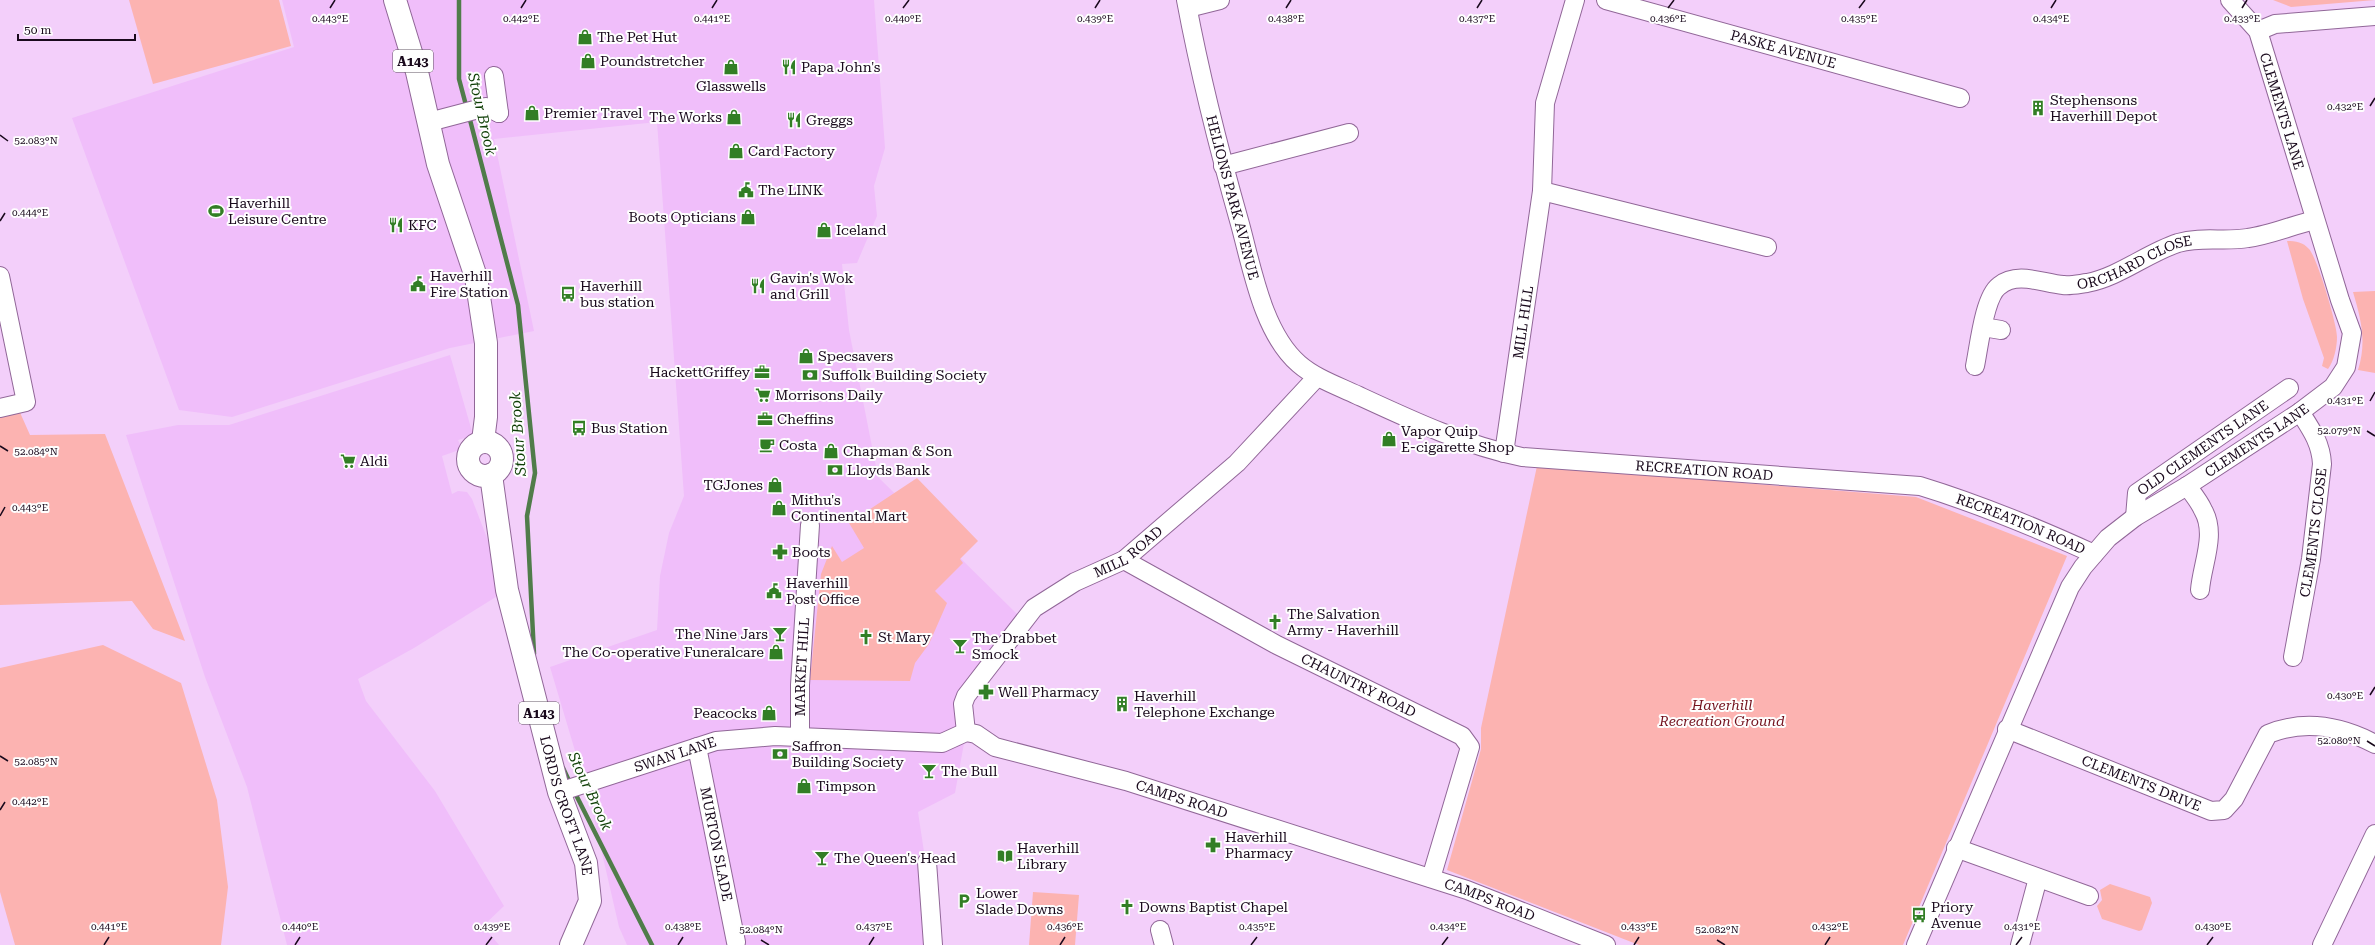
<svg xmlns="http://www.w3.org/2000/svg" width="2375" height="945" viewBox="0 0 2375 945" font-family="'Roboto Serif',serif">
<rect width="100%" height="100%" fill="#f3cffa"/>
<path fill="#f0befa" d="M282 0H874L885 148 874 186 877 216 857 263 842 264 849 330 878 477 1017 614 961 698 965 738 955 793 918 812 938 945H627L619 927 590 801 550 667 657 630 660 576 669 533 684 496 657 122 494 139 534 331 450 348 232 417 179 410 72 118 294 47Z
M450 355 473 435 458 440 462 449 442 456 452 494 458 491 467 492 472 499 507 590 414 648 358 679 366 701 435 791 504 906 483 926 499 945H287L247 787 205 677 126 435 178 425H229Z"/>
<path fill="#fcb3b1" d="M129 0H279L291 46 153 84Z
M2273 0H2375L2291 7Z
M2287 241C2296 241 2303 242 2309 249 2317 257 2337 324 2337 337 2337 347 2334 361 2328 369L2322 366 2324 358 2303 299Z
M2375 291V373L2358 370C2367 342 2361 319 2353 292Z
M18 408 30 435 105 434 185 641 153 629 132 601 0 605V412Z
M1537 466 1916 497 2067 556 1903 945H1639L1447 870 1481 749V728Z
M917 478 978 541 960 559 963 563 935 591 947 603 929 644 915 663 910 681 810 680 821 574 832 546 842 562 864 548 849 523Z
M103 645 181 683 217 800 228 887 221 945H15L0 892V668Z
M2110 884 2150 897 2152 903 2142 930 2139 931 2102 919 2097 906 2102 900 2100 890Z
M1033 892 1079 895 1075 945H1029Z"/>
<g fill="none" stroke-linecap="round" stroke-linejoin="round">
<path stroke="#507c4a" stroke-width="4.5" d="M459 0V79L467 109
M469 116 518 305 535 473 527 516 534 654
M563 768 571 785
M574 791 652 945"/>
<g stroke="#916798" stroke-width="20">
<g id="minor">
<path id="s1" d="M1186 0C1200 75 1219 150 1240 224 1252 268 1263 333 1299 364 1315 378 1338 386 1357 395 1411 420 1464 445 1522 457L1920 486C1979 504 2037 528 2094 554"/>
<path id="s2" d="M1606 0 1960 98"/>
<path d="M1188 8 1220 0"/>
<path d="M2258 31 2275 24 2375 16"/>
<path d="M494 76 499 113"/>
<path d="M429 122 486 107 499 113"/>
<path d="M1223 166 1349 133"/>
<path d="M1542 191 1767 247"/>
<path d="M0 276 26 402 0 408"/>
<path d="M1983 327 2001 330"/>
<path id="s3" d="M1975 366C1979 347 1984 297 1999 286 2017 271 2042 283 2063 285 2070 286 2079 284 2087 283 2119 277 2147 253 2178 243 2202 236 2224 242 2248 238 2270 235 2293 225 2315 220"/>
<path id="s4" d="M1504 453 1542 191 1545 103 1575 0"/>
<path d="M2187 486C2193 494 2199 501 2203 510 2217 534 2202 564 2200 590"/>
<path id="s5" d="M2135 517 2137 493 2289 388"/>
<path id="s6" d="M1124 560 1277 645 1462 736 1470 747 1431 878"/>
<path id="s7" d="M2293 657 2311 559 2322 464C2321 443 2311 429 2300 412"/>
<path id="s8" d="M2007 729 2211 811 2224 810 2234 799 2268 734C2305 719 2341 726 2375 744"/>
<path id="s9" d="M966 732 963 704 966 696 1034 608 1075 582 1124 560 1237 463 1317 377"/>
<path id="s10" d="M800 737V685L810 525"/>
<path id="s11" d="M697 747 736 942"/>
<path id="s12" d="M559 792 716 741 775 736 942 743 966 732 976 734 995 747 1126 781 1467 890 1606 945"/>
<path d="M1956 848 2089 896"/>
<path d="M927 862 933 945"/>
<path d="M1160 930 1164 945"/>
<path id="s13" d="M1916 945 2070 587 2083 567 2108 538 2135 517 2187 486 2300 412 2333 387 2346 367 2352 333 2340 300 2258 31 2230 0"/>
<path d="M2020 945 2038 878"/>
<path d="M2322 945 2375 834"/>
</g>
</g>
<g stroke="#916798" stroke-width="24">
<g id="major">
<path d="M395 0 417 72 438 164 476 277 486 343V417L483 441"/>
<circle cx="485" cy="459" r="17"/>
<path id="s14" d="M491 475 507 590 559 792 586 863 590 901 571 945"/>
</g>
</g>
<use href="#minor" stroke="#fff" stroke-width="18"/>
<use href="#major" stroke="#fff" stroke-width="22"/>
</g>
<path fill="none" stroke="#19091c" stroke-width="1.5" d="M330 8 335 0M521 8 526 0M712 8 717 0M903 8 909 0M1095 8 1100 0M1286 8 1291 0M1477 8 1482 0M1668 8 1674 0M1859 8 1865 0M2051 8 2056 0M2242 8 2247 0M2370 106 2375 98M0 135 8 141M0 221 5 213M2370 401 2375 392M2367 431 2375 436M0 446 8 451M0 516 5 507M2370 695 2375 687M2367 741 2375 746M0 756 8 761M0 810 5 802M761 940 769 945M1717 940 1725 945M104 945 109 937M295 945 300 937M486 945 492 937M678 945 683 937M869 945 874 937M1060 945 1065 937M1251 945 1257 937M1442 945 1448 937M1634 945 1639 937M1825 945 1830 937M2016 945 2022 937M2207 945 2213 937"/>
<defs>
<g id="shop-bare" transform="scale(1.2)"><path d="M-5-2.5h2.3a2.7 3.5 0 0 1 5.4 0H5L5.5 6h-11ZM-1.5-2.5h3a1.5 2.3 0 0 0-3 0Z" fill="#327e25" stroke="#fefefe" stroke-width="2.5" paint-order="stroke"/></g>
<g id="restaurant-bare" transform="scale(1.2)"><path d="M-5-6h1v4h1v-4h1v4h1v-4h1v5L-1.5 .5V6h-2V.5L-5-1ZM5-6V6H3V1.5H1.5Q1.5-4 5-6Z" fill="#327e25" stroke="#fefefe" stroke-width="2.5" paint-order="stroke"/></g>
<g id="building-bare" transform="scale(1.2)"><path d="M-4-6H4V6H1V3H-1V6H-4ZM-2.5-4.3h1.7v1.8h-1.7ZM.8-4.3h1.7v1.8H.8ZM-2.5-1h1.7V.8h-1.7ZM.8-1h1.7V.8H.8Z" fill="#327e25" stroke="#fefefe" stroke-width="2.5" paint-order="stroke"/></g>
<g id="civic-bare" transform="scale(1.2)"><path d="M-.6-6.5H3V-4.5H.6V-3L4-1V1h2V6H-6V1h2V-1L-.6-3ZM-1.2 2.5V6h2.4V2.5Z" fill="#327e25" stroke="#fefefe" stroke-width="2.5" paint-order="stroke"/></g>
<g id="stadium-bare" transform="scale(1.2)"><path d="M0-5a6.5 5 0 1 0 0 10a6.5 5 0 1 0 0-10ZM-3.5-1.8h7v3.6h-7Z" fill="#327e25" stroke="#fefefe" stroke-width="2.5" paint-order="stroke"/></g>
<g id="bus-bare" transform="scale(1.2)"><path d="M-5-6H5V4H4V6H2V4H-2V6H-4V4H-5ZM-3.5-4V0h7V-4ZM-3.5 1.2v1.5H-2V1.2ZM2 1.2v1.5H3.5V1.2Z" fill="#327e25" stroke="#fefefe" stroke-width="2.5" paint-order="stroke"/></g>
<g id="office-bare" transform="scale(1.2)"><path d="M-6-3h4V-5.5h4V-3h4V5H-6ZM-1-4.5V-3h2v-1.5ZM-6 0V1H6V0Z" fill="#327e25" stroke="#fefefe" stroke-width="2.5" paint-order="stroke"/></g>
<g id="bank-bare" transform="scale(1.2)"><path d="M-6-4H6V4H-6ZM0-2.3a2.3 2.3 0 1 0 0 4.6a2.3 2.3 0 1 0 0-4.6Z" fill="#327e25" stroke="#fefefe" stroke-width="2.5" paint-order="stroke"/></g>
<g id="supermarket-bare" transform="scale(1.2)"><path d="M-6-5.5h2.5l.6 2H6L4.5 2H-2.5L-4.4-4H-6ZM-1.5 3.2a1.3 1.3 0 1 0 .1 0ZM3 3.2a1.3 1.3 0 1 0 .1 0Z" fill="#327e25" stroke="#fefefe" stroke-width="2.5" paint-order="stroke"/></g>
<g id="cafe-bare" transform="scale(1.2)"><path d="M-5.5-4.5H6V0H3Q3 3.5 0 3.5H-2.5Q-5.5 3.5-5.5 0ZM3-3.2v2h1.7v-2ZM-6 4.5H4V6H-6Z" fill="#327e25" stroke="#fefefe" stroke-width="2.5" paint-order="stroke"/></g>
<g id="pharmacy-bare" transform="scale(1.2)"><path d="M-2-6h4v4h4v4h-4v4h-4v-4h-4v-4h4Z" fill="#327e25" stroke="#fefefe" stroke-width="2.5" paint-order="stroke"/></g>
<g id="church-bare" transform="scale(1.2)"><path d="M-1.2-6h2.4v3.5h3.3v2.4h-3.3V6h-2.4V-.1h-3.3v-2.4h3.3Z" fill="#327e25" stroke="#fefefe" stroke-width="2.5" paint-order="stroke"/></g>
<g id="bar-bare" transform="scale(1.2)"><path d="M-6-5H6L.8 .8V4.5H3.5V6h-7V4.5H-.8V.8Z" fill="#327e25" stroke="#fefefe" stroke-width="2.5" paint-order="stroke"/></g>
<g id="library-bare" transform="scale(1.2)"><path d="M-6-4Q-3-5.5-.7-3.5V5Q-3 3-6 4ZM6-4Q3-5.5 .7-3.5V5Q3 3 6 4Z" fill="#327e25" stroke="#fefefe" stroke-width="2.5" paint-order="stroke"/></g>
<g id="parking-bare" transform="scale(1.2)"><path d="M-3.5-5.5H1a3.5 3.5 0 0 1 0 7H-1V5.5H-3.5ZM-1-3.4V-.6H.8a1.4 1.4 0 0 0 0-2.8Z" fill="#327e25" stroke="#fefefe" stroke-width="2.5" paint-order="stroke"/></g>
</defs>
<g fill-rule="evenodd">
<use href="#shop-bare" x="585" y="37"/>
<use href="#shop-bare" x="588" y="61"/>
<use href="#shop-bare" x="731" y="67"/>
<use href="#restaurant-bare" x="789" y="67"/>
<use href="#building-bare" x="2038" y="108"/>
<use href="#shop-bare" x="532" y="113"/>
<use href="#shop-bare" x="734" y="117"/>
<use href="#restaurant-bare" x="794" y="120"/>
<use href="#shop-bare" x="736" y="151"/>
<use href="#civic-bare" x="746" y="190"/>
<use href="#stadium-bare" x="216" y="211"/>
<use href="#shop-bare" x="748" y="217"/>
<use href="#restaurant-bare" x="396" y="225"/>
<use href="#shop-bare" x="824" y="230"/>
<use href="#civic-bare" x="418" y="284"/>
<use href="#restaurant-bare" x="758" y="286"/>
<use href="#bus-bare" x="568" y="294"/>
<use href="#shop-bare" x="806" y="356"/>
<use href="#office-bare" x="762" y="372"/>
<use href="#bank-bare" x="810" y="375"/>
<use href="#supermarket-bare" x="763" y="395"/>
<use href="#office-bare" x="765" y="419"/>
<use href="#bus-bare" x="579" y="428"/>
<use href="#shop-bare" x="1389" y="439"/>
<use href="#cafe-bare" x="767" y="445"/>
<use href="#shop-bare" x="831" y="451"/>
<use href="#supermarket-bare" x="348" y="461"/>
<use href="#bank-bare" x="835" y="470"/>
<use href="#shop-bare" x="775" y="485"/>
<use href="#shop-bare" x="779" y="508"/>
<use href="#pharmacy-bare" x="780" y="552"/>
<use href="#civic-bare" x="774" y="591"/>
<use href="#church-bare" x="1275" y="622"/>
<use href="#bar-bare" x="780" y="634"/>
<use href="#church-bare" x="866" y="637"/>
<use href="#bar-bare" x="960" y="646"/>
<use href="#shop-bare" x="776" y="652"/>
<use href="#pharmacy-bare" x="986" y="692"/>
<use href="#building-bare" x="1122" y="704"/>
<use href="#shop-bare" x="769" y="713"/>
<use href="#bank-bare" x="780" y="754"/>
<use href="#bar-bare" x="929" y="771"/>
<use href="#shop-bare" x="804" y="786"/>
<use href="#pharmacy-bare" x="1213" y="845"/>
<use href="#library-bare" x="1005" y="856"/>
<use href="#bar-bare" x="822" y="858"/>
<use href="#parking-bare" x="964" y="901"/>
<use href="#church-bare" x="1127" y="907"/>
<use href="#bus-bare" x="1919" y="915"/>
</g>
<g text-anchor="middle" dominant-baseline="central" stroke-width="4" stroke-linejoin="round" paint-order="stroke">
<g fill="#fefefe" stroke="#5e5260" stroke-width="1">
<rect x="393" y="50" width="40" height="22" rx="3"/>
<rect x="519" y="702" width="40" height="22" rx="3"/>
</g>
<g font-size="13" font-weight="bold" fill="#19091c">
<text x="413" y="61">A143</text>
<text x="539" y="713">A143</text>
</g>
<g font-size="14" fill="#19091c" stroke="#fefefe" text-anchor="start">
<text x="597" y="37">The Pet Hut</text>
<text x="600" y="61">Poundstretcher</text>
<text x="801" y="67">Papa John's</text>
<text x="731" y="86" text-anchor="middle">Glasswells</text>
<text x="2050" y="100">Stephensons<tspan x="2050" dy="16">Haverhill Depot</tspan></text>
<text x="544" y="113">Premier Travel</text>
<text x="722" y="117" text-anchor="end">The Works</text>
<text x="806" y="120">Greggs</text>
<text x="748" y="151">Card Factory</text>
<text x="758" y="190">The LINK</text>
<text x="228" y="203">Haverhill<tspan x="228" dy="16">Leisure Centre</tspan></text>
<text x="736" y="217" text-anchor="end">Boots Opticians</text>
<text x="408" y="225">KFC</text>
<text x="836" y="230">Iceland</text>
<text x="430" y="276">Haverhill<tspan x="430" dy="16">Fire Station</tspan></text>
<text x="770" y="278">Gavin's Wok<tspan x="770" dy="16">and Grill</tspan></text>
<text x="580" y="286">Haverhill<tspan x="580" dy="16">bus station</tspan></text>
<text x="818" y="356">Specsavers</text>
<text x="750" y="372" text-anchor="end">HackettGriffey</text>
<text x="822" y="375">Suffolk Building Society</text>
<text x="775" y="395">Morrisons Daily</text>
<text x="777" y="419">Cheffins</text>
<text x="591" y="428">Bus Station</text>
<text x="1401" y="431">Vapor Quip<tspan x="1401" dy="16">E-cigarette Shop</tspan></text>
<text x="779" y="445">Costa</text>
<text x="843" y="451">Chapman &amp; Son</text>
<text x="360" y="461">Aldi</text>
<text x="847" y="470">Lloyds Bank</text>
<text x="763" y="485" text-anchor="end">TGJones</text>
<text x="791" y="500">Mithu's<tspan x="791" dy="16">Continental Mart</tspan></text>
<text x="792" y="552">Boots</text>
<text x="786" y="583">Haverhill<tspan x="786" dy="16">Post Office</tspan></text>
<text x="1287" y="614">The Salvation<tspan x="1287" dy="16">Army - Haverhill</tspan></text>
<text x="768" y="634" text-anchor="end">The Nine Jars</text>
<text x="878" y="637">St Mary</text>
<text x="972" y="638">The Drabbet<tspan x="972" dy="16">Smock</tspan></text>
<text x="764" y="652" text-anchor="end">The Co-operative Funeralcare</text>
<text x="998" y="692">Well Pharmacy</text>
<text x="1134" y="696">Haverhill<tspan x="1134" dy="16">Telephone Exchange</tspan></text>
<text x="757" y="713" text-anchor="end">Peacocks</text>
<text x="792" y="746">Saffron<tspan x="792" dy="16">Building Society</tspan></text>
<text x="941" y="771">The Bull</text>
<text x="816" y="786">Timpson</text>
<text x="1225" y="837">Haverhill<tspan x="1225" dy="16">Pharmacy</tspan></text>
<text x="1017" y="848">Haverhill<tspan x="1017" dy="16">Library</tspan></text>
<text x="834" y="858">The Queen's Head</text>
<text x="976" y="893">Lower<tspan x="976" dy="16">Slade Downs</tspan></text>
<text x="1139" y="907">Downs Baptist Chapel</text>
<text x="1931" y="907">Priory<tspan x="1931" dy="16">Avenue</tspan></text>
</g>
<g font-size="14" fill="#19091c" stroke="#fefefe">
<text stroke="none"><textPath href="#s2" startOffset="184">PASKE AVENUE</textPath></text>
<text transform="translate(2282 111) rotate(73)">CLEMENTS LANE</text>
<text stroke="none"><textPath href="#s1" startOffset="203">HELIONS PARK AVENUE</textPath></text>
<text stroke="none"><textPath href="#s3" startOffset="227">ORCHARD CLOSE</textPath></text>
<text stroke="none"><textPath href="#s4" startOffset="132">MILL HILL</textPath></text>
<text stroke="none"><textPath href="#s13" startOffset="630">CLEMENTS LANE</textPath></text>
<text stroke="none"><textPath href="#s5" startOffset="104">OLD CLEMENTS LANE</textPath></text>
<text stroke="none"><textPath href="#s1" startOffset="810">RECREATION ROAD</textPath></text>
<text stroke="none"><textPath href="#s1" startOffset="1134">RECREATION ROAD</textPath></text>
<text stroke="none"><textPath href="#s7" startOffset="126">CLEMENTS CLOSE</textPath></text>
<text stroke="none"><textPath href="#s9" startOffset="258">MILL ROAD</textPath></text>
<text stroke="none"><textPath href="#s10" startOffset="70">MARKET HILL</textPath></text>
<text stroke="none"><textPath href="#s6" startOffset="266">CHAUNTRY ROAD</textPath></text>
<text stroke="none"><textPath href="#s12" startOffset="122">SWAN LANE</textPath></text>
<text stroke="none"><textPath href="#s8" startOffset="145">CLEMENTS DRIVE</textPath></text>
<text stroke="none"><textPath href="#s12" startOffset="645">CAMPS ROAD</textPath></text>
<text stroke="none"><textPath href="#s14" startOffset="340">LORD'S CROFT LANE</textPath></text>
<text stroke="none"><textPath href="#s11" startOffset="99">MURTON SLADE</textPath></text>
<text stroke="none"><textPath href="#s12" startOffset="969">CAMPS ROAD</textPath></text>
</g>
<g font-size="14" font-style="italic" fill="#73111d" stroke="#fefefe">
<text x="1722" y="705">Haverhill<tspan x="1722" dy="16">Recreation Ground</tspan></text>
</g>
<g font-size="15" font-style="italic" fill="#0e3e05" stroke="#fefefe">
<text transform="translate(482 114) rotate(77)">Stour Brook</text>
<text transform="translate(518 434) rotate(-94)">Stour Brook</text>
<text transform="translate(590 791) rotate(65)">Stour Brook</text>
</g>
</g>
<g font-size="10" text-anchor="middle" fill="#19091c" stroke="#fefefe" stroke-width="4" stroke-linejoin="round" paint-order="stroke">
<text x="330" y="22">0.443°E</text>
<text x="521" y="22">0.442°E</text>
<text x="712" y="22">0.441°E</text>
<text x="903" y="22">0.440°E</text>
<text x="1095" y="22">0.439°E</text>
<text x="1286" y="22">0.438°E</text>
<text x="1477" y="22">0.437°E</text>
<text x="1668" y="22">0.436°E</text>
<text x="1859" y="22">0.435°E</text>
<text x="2051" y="22">0.434°E</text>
<text x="2242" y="22">0.433°E</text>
<text x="2345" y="110">0.432°E</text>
<text x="36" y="144">52.083°N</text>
<text x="30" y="216">0.444°E</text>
<text x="2345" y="404">0.431°E</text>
<text x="2339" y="434">52.079°N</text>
<text x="36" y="455">52.084°N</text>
<text x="30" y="511">0.443°E</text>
<text x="2345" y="699">0.430°E</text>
<text x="2339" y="744">52.080°N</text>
<text x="36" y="765">52.085°N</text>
<text x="30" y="805">0.442°E</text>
<text x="109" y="930">0.441°E</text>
<text x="300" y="930">0.440°E</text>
<text x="492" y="930">0.439°E</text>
<text x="683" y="930">0.438°E</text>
<text x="874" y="930">0.437°E</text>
<text x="1065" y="930">0.436°E</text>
<text x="1257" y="930">0.435°E</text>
<text x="1448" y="930">0.434°E</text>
<text x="1639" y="930">0.433°E</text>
<text x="1830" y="930">0.432°E</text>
<text x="2022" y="930">0.431°E</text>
<text x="2213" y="930">0.430°E</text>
<text x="761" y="933">52.084°N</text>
<text x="1717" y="933">52.082°N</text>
</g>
<path d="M18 34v6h117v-6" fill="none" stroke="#19091c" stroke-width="2"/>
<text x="24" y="34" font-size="12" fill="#19091c" stroke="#fefefe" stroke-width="3" paint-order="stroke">50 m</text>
</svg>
